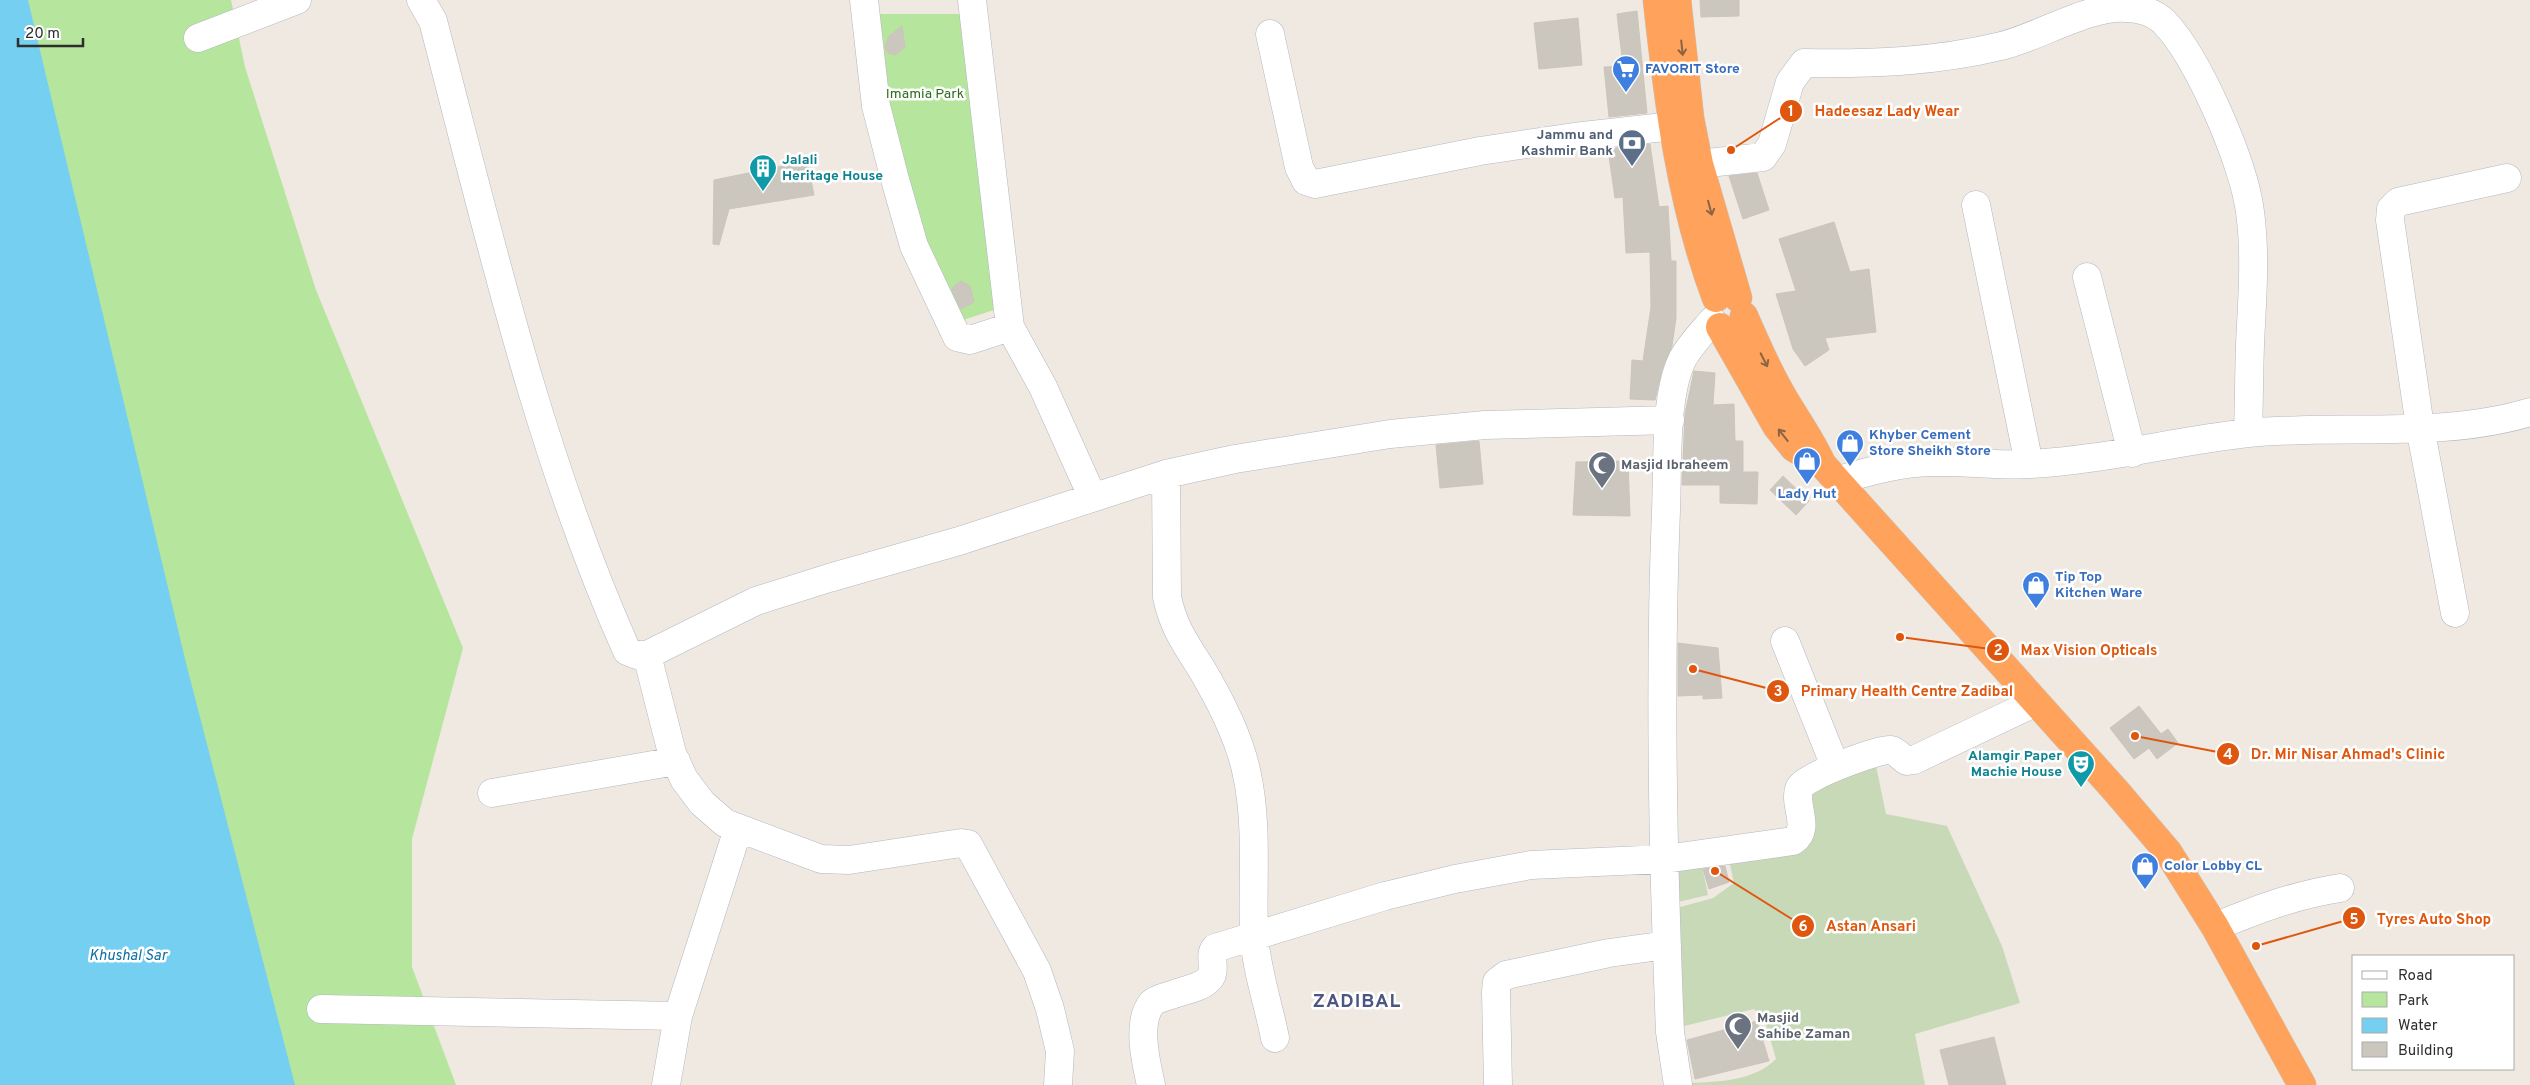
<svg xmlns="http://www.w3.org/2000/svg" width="2530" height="1085" viewBox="0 0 2530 1085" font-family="Overpass,sans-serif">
<rect width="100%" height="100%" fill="#efe9e1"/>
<path fill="#b6e59e" d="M0 0H231L245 67 316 290 463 648 412 839V967L456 1085H0Z
M871 14H961L997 309 957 322 902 178Z"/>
<path fill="#c8d9b8" d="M1875 761 1886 814 1947 826 2002 946 2020 1003 1915 1034 1925 1085H1686L1685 1083C1716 1082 1753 1082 1776 1059L1765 1021 1754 1009 1676 1028 1673 909 1713 898 1734 883 1728 855 1791 848 1808 785Z
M1668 861H1701L1708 895 1670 904Z"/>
<path fill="#75cff0" d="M0 0H28L185 659 295 1085H0Z"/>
<path fill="#cbc7bf" stroke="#cbc5ba" d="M1700 0H1739V16L1701 17Z
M1637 11 1647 113 1609 117 1604 67 1623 66 1617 14Z
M1578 18 1582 65 1539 69 1534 23Z
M902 26 905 47 895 55 888 53 885 48 888 37Z
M1650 144 1659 207 1668 206 1671 261H1676V318L1672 346 1662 370 1655 400 1630 399 1632 360 1643 361 1651 307 1650 252 1626 253 1623 197 1615 198 1608 149Z
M807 161 814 195 729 209 719 245 713 244 714 180Z
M1757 173 1769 210 1743 219 1729 176Z
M1834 222 1850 272 1869 269 1876 332 1825 338 1829 350 1805 366 1793 349 1776 294 1796 291 1779 239Z
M961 281 970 286 974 302 961 309 952 290 954 286Z
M1694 371 1715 373 1713 405 1734 404 1735 441H1743V472H1758L1757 504 1720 503V485H1682L1685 414Z
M1479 441 1483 484 1440 488 1436 445Z
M1628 461 1630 516 1573 515 1576 462Z
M1783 476 1809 501 1796 515 1770 490Z
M1678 643 1718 648 1722 698 1703 699V695L1678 696Z
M2139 706 2161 734 2168 729 2178 743 2157 759 2149 748 2134 759 2110 728Z
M1725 866 1729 882 1709 889 1703 869Z
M1757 1021 1769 1061 1695 1079 1687 1040Z
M1994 1037 2006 1085H1949L1940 1050Z"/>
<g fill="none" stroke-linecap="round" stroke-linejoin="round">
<g stroke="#b4b7c1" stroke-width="29">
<path id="minor" d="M421 0 433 21C488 231 538 452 627 651L637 655H647L756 601 829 578 959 541 1166 474 1235 459 1390 434 1485 425 1670 420
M864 0 876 106 894 176 914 246 957 337 970 340 1010 327
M972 0 1010 327 1043 387 1092 496
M1270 34 1299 167 1306 181 1315 184 1480 151 1574 137 1673 126
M198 38 297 0
M1699 164 1763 157 1772 144 1790 82 1804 63C1871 64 1935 62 2001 46 2039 37 2089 5 2127 8 2140 8 2155 13 2164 22 2198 57 2244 163 2250 212 2256 256 2252 300 2250 345 2249 374 2249 404 2248 433
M1976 205 2029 464
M2087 277 2132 453
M1166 474 1167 597C1173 626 1185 643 1201 668 1220 700 1240 738 1247 775 1258 825 1252 883 1254 934 1255 964 1269 1007 1275 1038
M1836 481C1869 471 1902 462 1936 462 1968 461 1999 466 2031 464 2104 460 2175 441 2248 433 2338 424 2443 439 2530 412
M2455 613 2420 427 2390 220 2391 209 2398 202 2507 178
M1785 641 1835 766
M647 655 672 753 684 779 702 803 725 823 821 859 849 860 961 843 968 844 1037 971 1050 1009 1060 1051 1058 1085
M492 793 676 761
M2215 927C2257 909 2296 895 2340 888
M321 1009 678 1016
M666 1085 678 1016 738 829
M1151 1085C1146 1063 1136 1022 1152 1003 1157 998 1170 996 1177 993 1187 990 1201 987 1208 980 1218 972 1208 957 1215 948L1385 896 1455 879 1531 865 1665 859 1793 841C1812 828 1792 804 1800 787 1804 777 1880 748 1891 750 1897 751 1901 758 1907 761L1914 760 2036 702
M1498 1085 1496 992 1497 982 1506 975 1609 953 1667 945
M1678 1085 1670 1032C1663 858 1659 684 1666 510 1668 467 1664 398 1682 360 1689 346 1702 333 1712 321"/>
</g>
<g stroke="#c9c9c9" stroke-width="29">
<path id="highway" d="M1657 0C1668 101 1680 202 1716 298
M1677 0 1690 118 1699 164 1738 298
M1744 316C1758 348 1772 380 1791 410 1802 428 1813 444 1822 464L2116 791 2168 852 2215 927 2302 1085
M1720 327 1777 427 1794 448 1822 464"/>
</g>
<use href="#minor" stroke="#fff" stroke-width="28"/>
<use href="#highway" stroke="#ffa35c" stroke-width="28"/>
</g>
<defs><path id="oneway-shaft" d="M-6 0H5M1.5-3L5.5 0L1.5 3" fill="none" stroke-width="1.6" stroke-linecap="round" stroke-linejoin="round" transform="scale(1.25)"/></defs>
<g stroke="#8c6343">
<use href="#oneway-shaft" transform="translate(1682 48) rotate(84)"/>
<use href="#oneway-shaft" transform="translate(1710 208) rotate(75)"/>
<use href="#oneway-shaft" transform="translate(1764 360) rotate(63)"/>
<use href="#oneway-shaft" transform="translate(1783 435) rotate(-128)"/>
</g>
<defs>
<g id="supermarket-pin" transform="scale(1.4375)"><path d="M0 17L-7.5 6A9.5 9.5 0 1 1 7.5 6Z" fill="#3f7fe0" stroke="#fff"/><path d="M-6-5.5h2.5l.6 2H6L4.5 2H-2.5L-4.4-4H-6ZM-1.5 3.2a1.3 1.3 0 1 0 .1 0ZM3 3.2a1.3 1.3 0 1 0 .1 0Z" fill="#fff"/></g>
<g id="bank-pin" transform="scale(1.4375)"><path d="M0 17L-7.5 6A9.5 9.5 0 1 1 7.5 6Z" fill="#5c6f8a" stroke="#fff"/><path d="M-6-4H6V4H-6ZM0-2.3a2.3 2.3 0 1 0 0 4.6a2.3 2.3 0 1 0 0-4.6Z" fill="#fff"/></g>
<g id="building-pin" transform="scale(1.4375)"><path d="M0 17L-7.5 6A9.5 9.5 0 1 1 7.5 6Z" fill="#0f9aa8" stroke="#fff"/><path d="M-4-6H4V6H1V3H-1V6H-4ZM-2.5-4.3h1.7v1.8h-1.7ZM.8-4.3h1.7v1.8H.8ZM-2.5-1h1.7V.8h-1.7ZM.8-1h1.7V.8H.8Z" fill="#fff"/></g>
<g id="shop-pin" transform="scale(1.4375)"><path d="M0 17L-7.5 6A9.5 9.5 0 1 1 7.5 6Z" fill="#3f7fe0" stroke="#fff"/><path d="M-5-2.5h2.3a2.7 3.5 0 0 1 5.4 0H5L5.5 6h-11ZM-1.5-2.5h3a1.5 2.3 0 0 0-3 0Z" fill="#fff"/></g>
<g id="mosque-pin" transform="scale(1.4375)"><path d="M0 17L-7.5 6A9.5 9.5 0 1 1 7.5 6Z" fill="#6b7280" stroke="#fff"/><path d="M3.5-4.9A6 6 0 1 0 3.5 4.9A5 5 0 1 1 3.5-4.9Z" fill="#fff"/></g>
<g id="theatre-pin" transform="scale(1.4375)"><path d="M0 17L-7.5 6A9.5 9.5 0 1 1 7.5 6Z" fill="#0f9aa8" stroke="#fff"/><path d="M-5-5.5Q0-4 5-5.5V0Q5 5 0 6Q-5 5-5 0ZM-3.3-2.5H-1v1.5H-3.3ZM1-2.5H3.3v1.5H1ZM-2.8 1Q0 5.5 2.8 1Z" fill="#fff"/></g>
</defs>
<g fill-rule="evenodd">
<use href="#supermarket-pin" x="1626" y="69"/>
<use href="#bank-pin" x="1632" y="143"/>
<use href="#building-pin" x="763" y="168"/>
<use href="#shop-pin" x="1850" y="443"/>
<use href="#shop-pin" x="1807" y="461"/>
<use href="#mosque-pin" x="1602" y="465"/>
<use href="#shop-pin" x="2036" y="585"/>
<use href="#theatre-pin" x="2081" y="764"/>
<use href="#shop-pin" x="2145" y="866"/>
<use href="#mosque-pin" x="1738" y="1026"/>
</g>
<g text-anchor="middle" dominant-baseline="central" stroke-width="5" stroke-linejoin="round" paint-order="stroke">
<g font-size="14" font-weight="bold" fill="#366cbe" stroke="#fff" text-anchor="start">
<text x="1645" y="69">FAVORIT Store</text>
<text x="1869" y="435">Khyber Cement<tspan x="1869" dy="16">Store Sheikh Store</tspan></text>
<text x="1807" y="494" text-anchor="middle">Lady Hut</text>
<text x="2055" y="577">Tip Top<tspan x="2055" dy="16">Kitchen Ware</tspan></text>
<text x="2164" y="866">Color Lobby CL</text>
</g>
<g font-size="14" fill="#2c6e1b" stroke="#fff">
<text x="925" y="94">Imamia Park</text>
</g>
<g font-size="14" font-weight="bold" fill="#4e5e75" stroke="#fff" text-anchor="end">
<text x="1613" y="135">Jammu and<tspan x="1613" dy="16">Kashmir Bank</tspan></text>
</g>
<g font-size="14" font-weight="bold" fill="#0d838f" stroke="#fff" text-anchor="start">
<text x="782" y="160">Jalali<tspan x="782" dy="16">Heritage House</tspan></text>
<text x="2062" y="756" text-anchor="end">Alamgir Paper<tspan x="2062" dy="16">Machie House</tspan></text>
</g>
<g font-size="14" font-weight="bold" fill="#5b616d" stroke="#fff" text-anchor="start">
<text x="1621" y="465">Masjid Ibraheem</text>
<text x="1757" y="1018">Masjid<tspan x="1757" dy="16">Sahibe Zaman</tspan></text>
</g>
<g font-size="15" font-style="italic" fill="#0d6fa3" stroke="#fff">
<text x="128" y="956">Khushal Sar</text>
</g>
<g font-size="19" font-weight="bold" letter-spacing="1" fill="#4d5680" stroke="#fff">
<text x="1357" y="1002">ZADIBAL</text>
</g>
</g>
<path fill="none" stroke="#df570e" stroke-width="2" d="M1731 150L1791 111M1900 637L1998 650M1693 669L1778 691M2135 736L2228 754M2256 946L2354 918M1715 871L1803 926"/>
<g fill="#df570e" stroke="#fff" stroke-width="2">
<circle cx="1731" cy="150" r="5"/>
<circle cx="1900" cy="637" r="5"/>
<circle cx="1693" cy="669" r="5"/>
<circle cx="2135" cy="736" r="5"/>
<circle cx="2256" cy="946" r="5"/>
<circle cx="1715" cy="871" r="5"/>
<circle cx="1791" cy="111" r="12"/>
<circle cx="1998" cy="650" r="12"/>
<circle cx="1778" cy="691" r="12"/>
<circle cx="2228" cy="754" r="12"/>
<circle cx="2354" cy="918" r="12"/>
<circle cx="1803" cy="926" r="12"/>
</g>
<g font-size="15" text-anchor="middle" font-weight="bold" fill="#fff">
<text x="1791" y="116">1</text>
<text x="1998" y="655">2</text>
<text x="1778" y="696">3</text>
<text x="2228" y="759">4</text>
<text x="2354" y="924">5</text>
<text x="1803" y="931">6</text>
</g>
<g font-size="15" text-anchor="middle" font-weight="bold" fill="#df570e" stroke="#fff" stroke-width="5" stroke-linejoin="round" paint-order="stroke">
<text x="1887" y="116">Hadeesaz Lady Wear</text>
<text x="2089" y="655">Max Vision Opticals</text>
<text x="1907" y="696">Primary Health Centre Zadibal</text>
<text x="2348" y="759">Dr. Mir Nisar Ahmad's Clinic</text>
<text x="2434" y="924">Tyres Auto Shop</text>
<text x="1871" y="931">Astan Ansari</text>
</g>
<rect x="2352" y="955" width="162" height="115" fill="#ffffff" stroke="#ababab"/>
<rect x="2362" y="971" width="25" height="8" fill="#ffffff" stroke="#ababab"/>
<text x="2398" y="980" font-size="15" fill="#2e2e2e">Road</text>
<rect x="2362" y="992" width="25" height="15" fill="#b6e59e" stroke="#ababab"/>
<text x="2398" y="1005" font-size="15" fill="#2e2e2e">Park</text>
<rect x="2362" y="1018" width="25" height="15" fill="#75cff0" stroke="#ababab"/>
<text x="2398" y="1030" font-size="15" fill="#2e2e2e">Water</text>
<rect x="2362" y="1042" width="25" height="15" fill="#cbc7bf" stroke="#ababab"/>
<text x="2398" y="1055" font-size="15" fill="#2e2e2e">Building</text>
<path d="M18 38v8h65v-8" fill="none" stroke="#2e2e2e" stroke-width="2.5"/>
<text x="25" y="38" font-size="15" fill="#2e2e2e" stroke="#ffffff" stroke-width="4" paint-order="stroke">20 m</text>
</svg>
